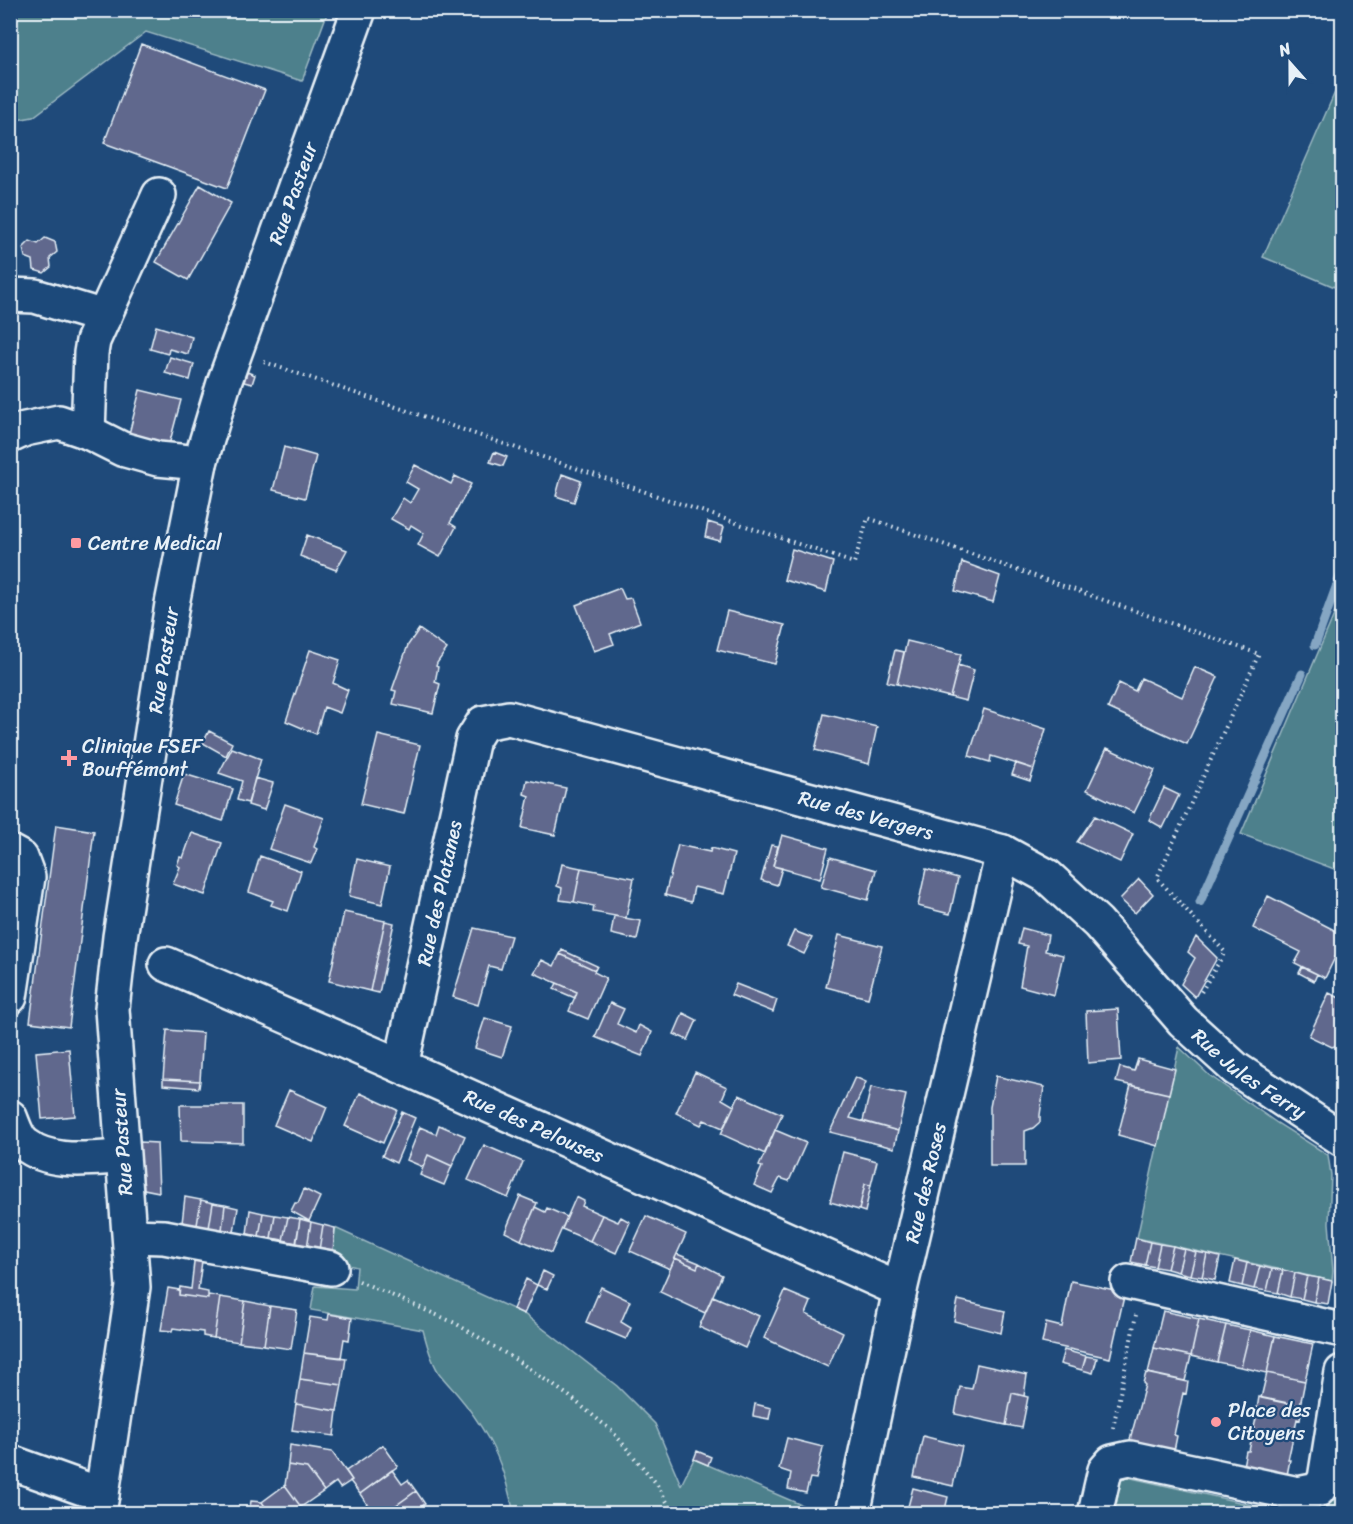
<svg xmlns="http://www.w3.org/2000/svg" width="1353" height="1524" viewBox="0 0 1353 1524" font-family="Sriracha,sans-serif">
<rect width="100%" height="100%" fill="#1f4a7a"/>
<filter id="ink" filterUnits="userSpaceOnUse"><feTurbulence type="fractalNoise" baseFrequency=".0167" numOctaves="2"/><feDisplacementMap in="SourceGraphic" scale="12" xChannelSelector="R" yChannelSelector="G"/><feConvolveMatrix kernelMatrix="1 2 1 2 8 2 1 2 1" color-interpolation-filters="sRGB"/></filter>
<g filter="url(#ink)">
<path fill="#4e808c" stroke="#9bb8c2" stroke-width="1.5" d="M11 10H328V11L302 81 146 32 33 117 11 121Z
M1342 76V290L1263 257Z
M1342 596V872L1241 834Z
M1179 1047 1209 1075 1277 1123 1328 1155 1331 1175 1329 1223 1333 1271 1332 1281 1137 1238Z
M335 1228 524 1314 617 1386 655 1424 681 1485 694 1459 820 1513H514C508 1488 502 1463 489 1440 480 1424 469 1408 457 1394 451 1387 445 1381 439 1373 431 1360 427 1345 423 1330L311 1310 315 1286 355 1289 357 1267 332 1261Z
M1127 1477 1288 1513C1312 1512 1322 1506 1342 1494L1341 1513 1114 1514 1121 1481Z"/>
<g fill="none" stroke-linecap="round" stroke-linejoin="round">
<path stroke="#85a6c3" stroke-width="9" d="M1315 645 1342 571
M1200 902 1302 674"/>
</g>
<path fill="#60688d" stroke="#e8f1f8" stroke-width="1.5" d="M141 44 265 90 227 188 104 143Z
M200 185 231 203 188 280 156 262Z
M45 238 55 242 57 252 50 258 51 267 44 273 34 270 33 260 25 257 23 248 30 241 38 244Z
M156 326 192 337 188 354 169 349 168 354 150 349Z
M170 357 194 364 190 380 165 373Z
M247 372 255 375 252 384 244 382Z
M140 390 181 400 169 445 129 434Z
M284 447 316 456 305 498 273 490Z
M494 452 507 457 503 466 490 462Z
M415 465 451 484 455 476 471 484 450 523 456 527 440 557 418 545 424 533 411 525 409 529 391 519 403 498 410 503 418 489 406 482Z
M562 474 581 481 574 502 556 496Z
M708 522 724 527 720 541 705 537Z
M307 535 347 550 336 570 300 556Z
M792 549 833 562 826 592 784 580Z
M962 562 1000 576 993 602 955 591Z
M620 588 625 599 631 598 640 622 610 634 614 644 594 651 576 605Z
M727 611 785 625 775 664 717 650Z
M419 629 447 649 437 663 436 666 438 667 435 682 440 684 433 713 393 704 396 691 392 690 408 645Z
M907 641 961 654 950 697 897 684Z
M310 650 340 660 333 683 348 690 340 713 324 707 316 734 286 721Z
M895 650 904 652 897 684 887 682Z
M958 665 974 670 966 701 950 697Z
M1195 667 1218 677 1187 744 1108 708 1119 683 1135 691 1141 678 1182 697Z
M984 709 1046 729 1034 769 991 756 990 762 969 756Z
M824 714 877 727 869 764 815 750Z
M209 731 232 743 226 756 203 743Z
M378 735 420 745 404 814 361 804Z
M232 748 261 759 248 803 237 800 242 781 219 773Z
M1107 748 1155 770 1134 813 1087 790Z
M1016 763 1034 769 1030 781 1012 775Z
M184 774 233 789 223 821 174 805Z
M255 778 273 783 264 810 248 805Z
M527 780 566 788 555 835 522 828 529 796 524 794Z
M1164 788 1179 795 1163 828 1149 820Z
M285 804 324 818 314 847 317 849 311 863 269 849Z
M1095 816 1133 834 1120 862 1077 842Z
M56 825 94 831 69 1027 30 1022Z
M192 833 222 843 205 895 173 884 180 867 177 865 180 857 183 858Z
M782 835 828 848 820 879 773 866Z
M678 845 710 852 711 848 734 854 724 894 694 887 691 902 665 895Z
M771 845 778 846 773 866 782 868 777 885 761 880Z
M260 856 301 871 288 911 271 905 273 901 249 892Z
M830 857 876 870 868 900 821 887Z
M357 859 390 867 382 904 349 896Z
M562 864 581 868 574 902 560 900 562 888 557 886Z
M581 868 634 878 626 918 593 912 594 906 574 902Z
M926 869 958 878 950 914 918 906Z
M1139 879 1153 894 1135 913 1120 899Z
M1268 896 1342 934V943L1325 978 1295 963 1301 952 1253 928Z
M344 912 385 921 370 991 329 981Z
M614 916 641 921 637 940 611 934Z
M385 921 394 923 379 993 370 991Z
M474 928 511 936 501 969 489 966 478 1005 453 997Z
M1022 928 1048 935 1045 951 1063 955 1054 995 1020 986 1027 946 1018 944Z
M794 931 812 938 804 954 787 946Z
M839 935 882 946 868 998 826 987Z
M1196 937 1217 958 1195 997 1181 984 1195 958 1188 952Z
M562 950 597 966 595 970 560 954Z
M560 954 595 970 594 972 606 978 588 1019 569 1011 577 992 534 973 542 960 554 966Z
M1302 967 1317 974 1314 981 1299 973Z
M557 983 577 992 575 998 554 989Z
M736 984 777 1000 773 1012 731 995Z
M1329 993 1342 999V1045L1340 1044 1332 1047 1309 1036Z
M610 1003 624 1009 617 1024 636 1033 639 1025 652 1032 642 1056 595 1037Z
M1118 1009 1121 1060 1088 1063 1086 1011Z
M683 1013 697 1020 688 1040 674 1034Z
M485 1018 512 1026 502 1057 475 1048Z
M167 1030 203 1033 200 1081 163 1079Z
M69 1049 75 1116 42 1119 36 1052Z
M1138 1059 1175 1069 1169 1094 1116 1082 1120 1067 1134 1071Z
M695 1072 727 1087 722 1099 734 1106 723 1128 704 1120 701 1125 676 1113Z
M996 1076 1044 1087 1040 1115V1122L1033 1128 1025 1131V1166H990V1107Z
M855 1077 866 1082 850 1118 898 1131 894 1148 830 1132Z
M163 1079 200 1081 199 1088 163 1085Z
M1131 1085 1169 1094 1158 1146 1118 1135Z
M871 1087 906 1095 898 1131 863 1121Z
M289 1090 327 1107 313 1142 274 1125Z
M360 1093 397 1110 383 1143 345 1126Z
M739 1095 782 1114 765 1154 721 1134Z
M180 1105H243V1143L181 1141Z
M402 1112 415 1118 396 1163 382 1156Z
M439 1125 465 1136 452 1166 428 1155 423 1167 407 1160 420 1127 436 1134Z
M775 1130 806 1143 789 1181 780 1178 772 1193 754 1185 762 1167 759 1166Z
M139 1142 157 1143 159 1192 144 1189Z
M484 1145 523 1162 508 1198 468 1180Z
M843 1152 877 1161 871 1185 865 1184 859 1210 830 1202Z
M428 1155 452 1166 444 1185 420 1175Z
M865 1184 871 1185 865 1212 859 1210Z
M304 1189 320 1197 309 1221 291 1211 295 1203H298Z
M520 1196 537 1203 521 1240 505 1232Z
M185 1197 201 1200 197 1225 182 1223Z
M576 1197 584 1201 582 1206 602 1215 590 1241 562 1229Z
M201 1200 213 1203 209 1228 197 1225Z
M213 1203 225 1205 222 1230 209 1228Z
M225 1205 238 1208 234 1232 222 1230Z
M535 1207 545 1212 547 1208 567 1217 551 1253 521 1240Z
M250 1210 263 1213 259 1236 247 1234Z
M263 1213 275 1215 271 1238 259 1236Z
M275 1215 288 1217 283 1240 271 1238Z
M602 1215 618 1222 621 1217 630 1222 616 1253 590 1241Z
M646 1216 686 1234 670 1269 630 1251Z
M288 1217 300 1219 296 1243 283 1240Z
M300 1219 311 1222 307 1248 296 1247Z
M311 1222 323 1225 319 1250 307 1248Z
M323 1225 335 1228 333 1252 319 1250Z
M1136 1238 1150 1242 1145 1265 1131 1262Z
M1150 1242 1160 1244 1155 1267 1145 1265Z
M1160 1244 1173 1246 1167 1269 1155 1267Z
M1173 1246 1184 1249 1178 1272 1167 1269Z
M1184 1249 1196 1252 1190 1275 1178 1272Z
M1196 1252 1207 1254 1202 1277 1190 1275Z
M195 1253 203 1254 198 1290 208 1292V1299L179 1295 180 1287 191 1289Z
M677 1254 699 1263 697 1268 675 1258Z
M1207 1254 1220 1257 1215 1280 1202 1277Z
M675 1258 697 1268 699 1263 722 1275 705 1313 660 1292Z
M1235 1260 1247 1263 1242 1286 1230 1283Z
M1247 1263 1260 1266 1254 1289 1242 1286Z
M1260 1266 1272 1269 1267 1291 1254 1289Z
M1272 1269 1283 1270 1278 1293 1267 1291Z
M1283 1270 1295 1273 1290 1297 1278 1293Z
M543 1271 553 1276 547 1289 537 1285Z
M1295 1273 1307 1276 1302 1299 1290 1297Z
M1307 1276 1319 1278 1314 1302 1302 1299Z
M1319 1278 1332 1281 1328 1304 1314 1302Z
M526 1279 537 1285 524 1314 513 1309Z
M1071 1281 1125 1292 1110 1358 1042 1343 1046 1323 1062 1327Z
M601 1287 630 1301 621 1322 631 1328 626 1339 586 1322Z
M168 1288 179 1290V1295L208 1299V1295L220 1297 214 1338 203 1336V1332L187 1330 173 1328 172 1331 161 1330Z
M785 1291 811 1302 806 1314 843 1332 828 1367 764 1338Z
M713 1296 759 1316 745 1348 699 1327Z
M220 1297 245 1301 239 1342 214 1338Z
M958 1300 1005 1311 1001 1333 954 1321Z
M245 1301 270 1306 264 1345 239 1342Z
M270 1306 297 1310 291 1349 264 1345Z
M1163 1311 1199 1319 1191 1356 1154 1348Z
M329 1314 352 1318 349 1340 344 1339 341 1358 304 1353 310 1317 328 1320Z
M1199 1319 1226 1325 1217 1362 1191 1356Z
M1226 1325 1250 1330 1241 1367 1217 1362Z
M1250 1330 1275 1336 1267 1373 1241 1367Z
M1275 1336 1313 1344 1305 1381 1267 1373Z
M1154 1348 1191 1356 1185 1381 1148 1373Z
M1064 1350 1086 1356 1082 1370 1060 1364Z
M304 1353 346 1358 342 1385 300 1379Z
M1086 1356 1097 1358 1093 1373 1082 1370Z
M977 1364 1027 1375 1024 1396 1012 1393 1006 1425 955 1414 960 1387 972 1389Z
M1146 1373 1188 1382 1186 1394 1183 1393 1174 1435 1177 1436 1174 1451 1130 1440 1145 1385 1143 1383Z
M1267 1373 1305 1381 1300 1406 1261 1398Z
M300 1379 342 1385 337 1411 296 1404Z
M1012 1393 1028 1397 1022 1428 1006 1425Z
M1259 1397 1302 1406 1300 1420 1297 1419 1288 1460H1290L1287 1475 1243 1466 1246 1451H1249L1258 1409H1257Z
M296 1404 337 1411 334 1436 292 1430Z
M755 1404 771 1408 769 1419 753 1416Z
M923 1436 962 1446 953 1486 914 1477Z
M787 1438 823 1447 816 1479 810 1478 806 1493 788 1489 791 1473 779 1469Z
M290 1445 332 1452 352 1480 340 1488 336 1482 324 1491 307 1468 288 1465Z
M383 1445 398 1466 360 1494 350 1481 352 1480 346 1471Z
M697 1451 711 1457 708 1465 694 1459Z
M288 1465 307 1468 324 1491 301 1507 285 1485Z
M392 1470 402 1484 408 1480 416 1491 384 1514H364L363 1512 369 1507 360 1494Z
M285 1485 301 1507 291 1514H270L262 1502Z
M913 1488 948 1497 944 1514H906Z
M416 1491 425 1504 419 1508 424 1514H384Z
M251 1501 262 1502 270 1514H249Z"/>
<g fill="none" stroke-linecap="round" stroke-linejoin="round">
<g stroke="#e8f1f8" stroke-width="38">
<g id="minor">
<path d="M10 295 35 296 104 317"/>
<path d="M88 432 91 353 93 341 159 195"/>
<path d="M10 436 25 429 59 422 88 432 122 449 158 459 200 463"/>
<path d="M10 852 21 858 28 877 10 997"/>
<path id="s1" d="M166 964 401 1066 900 1290"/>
<path id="s2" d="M401 1066 473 739 483 723 509 718 1003 852 1047 876 1098 923 1183 1021 1236 1069 1342 1139"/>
<path d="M10 1117C14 1126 17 1139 26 1145 51 1165 92 1158 122 1157"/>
<path d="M130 1236 164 1237 331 1268"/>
<path d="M1128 1282 1342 1330"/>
<path d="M10 1462 102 1495"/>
<path id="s3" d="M99 1514 133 1287 112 1009 120 937 172 604 200 463 224 383 359 10"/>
<path id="s4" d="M853 1514 900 1290 1003 852"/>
<path d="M1095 1514 1105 1470 1112 1462 1130 1458 1298 1494 1318 1490 1325 1479 1342 1372"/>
</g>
</g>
<path stroke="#e8f1f8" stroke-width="4" stroke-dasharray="1.5 4.5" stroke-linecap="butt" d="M264 362 854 563 868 518 1259 654 1157 878 1225 952 1200 994
M359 1281 455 1323 518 1361 569 1396 612 1431 656 1483 674 1514
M1113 1428 1136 1315"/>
<use href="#minor" stroke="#1f4a7a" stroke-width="33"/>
</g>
</g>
<g fill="#ff9aa2" stroke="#1f4a7a" stroke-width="2">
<rect x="70" y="537" width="12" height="12" rx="3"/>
<path d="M66 749h6v6h6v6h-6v6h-6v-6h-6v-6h6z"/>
<circle cx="1216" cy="1422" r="6"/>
</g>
<g text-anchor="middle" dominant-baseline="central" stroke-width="4.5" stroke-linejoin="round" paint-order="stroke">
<g font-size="20" fill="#e8f1f8" stroke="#1f4a7a">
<text stroke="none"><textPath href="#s3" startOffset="1347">Rue Pasteur</textPath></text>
<text stroke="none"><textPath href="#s3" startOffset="861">Rue Pasteur</textPath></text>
<text stroke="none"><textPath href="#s2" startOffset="750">Rue des Vergers</textPath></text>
<text stroke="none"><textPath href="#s2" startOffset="177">Rue des Platanes</textPath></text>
<text stroke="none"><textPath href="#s2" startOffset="1226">Rue Jules Ferry</textPath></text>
<text stroke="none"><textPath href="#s1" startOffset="402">Rue des Pelouses</textPath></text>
<text transform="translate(122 1142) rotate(-94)">Rue Pasteur</text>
<text stroke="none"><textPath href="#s4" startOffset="339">Rue des Roses</textPath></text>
</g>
<g font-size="20" fill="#e8f1f8" stroke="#1f4a7a" text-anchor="start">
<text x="88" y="543">Centre Medical</text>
<text x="82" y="746">Clinique FSEF<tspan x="82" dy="23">Bouffémont</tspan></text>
<text x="1228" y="1410">Place des<tspan x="1228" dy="23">Citoyens</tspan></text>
</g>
</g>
<rect width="1353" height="1524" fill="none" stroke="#1f4a7a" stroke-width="36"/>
<rect x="18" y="18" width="1317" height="1488" fill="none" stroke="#e8f1f8" stroke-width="2" filter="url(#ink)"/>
<g transform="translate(1290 63) rotate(339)" stroke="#1f4a7a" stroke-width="4.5" paint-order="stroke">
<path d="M0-4.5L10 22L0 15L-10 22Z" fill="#e8f1f8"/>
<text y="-9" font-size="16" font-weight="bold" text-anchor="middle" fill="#e8f1f8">N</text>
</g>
</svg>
